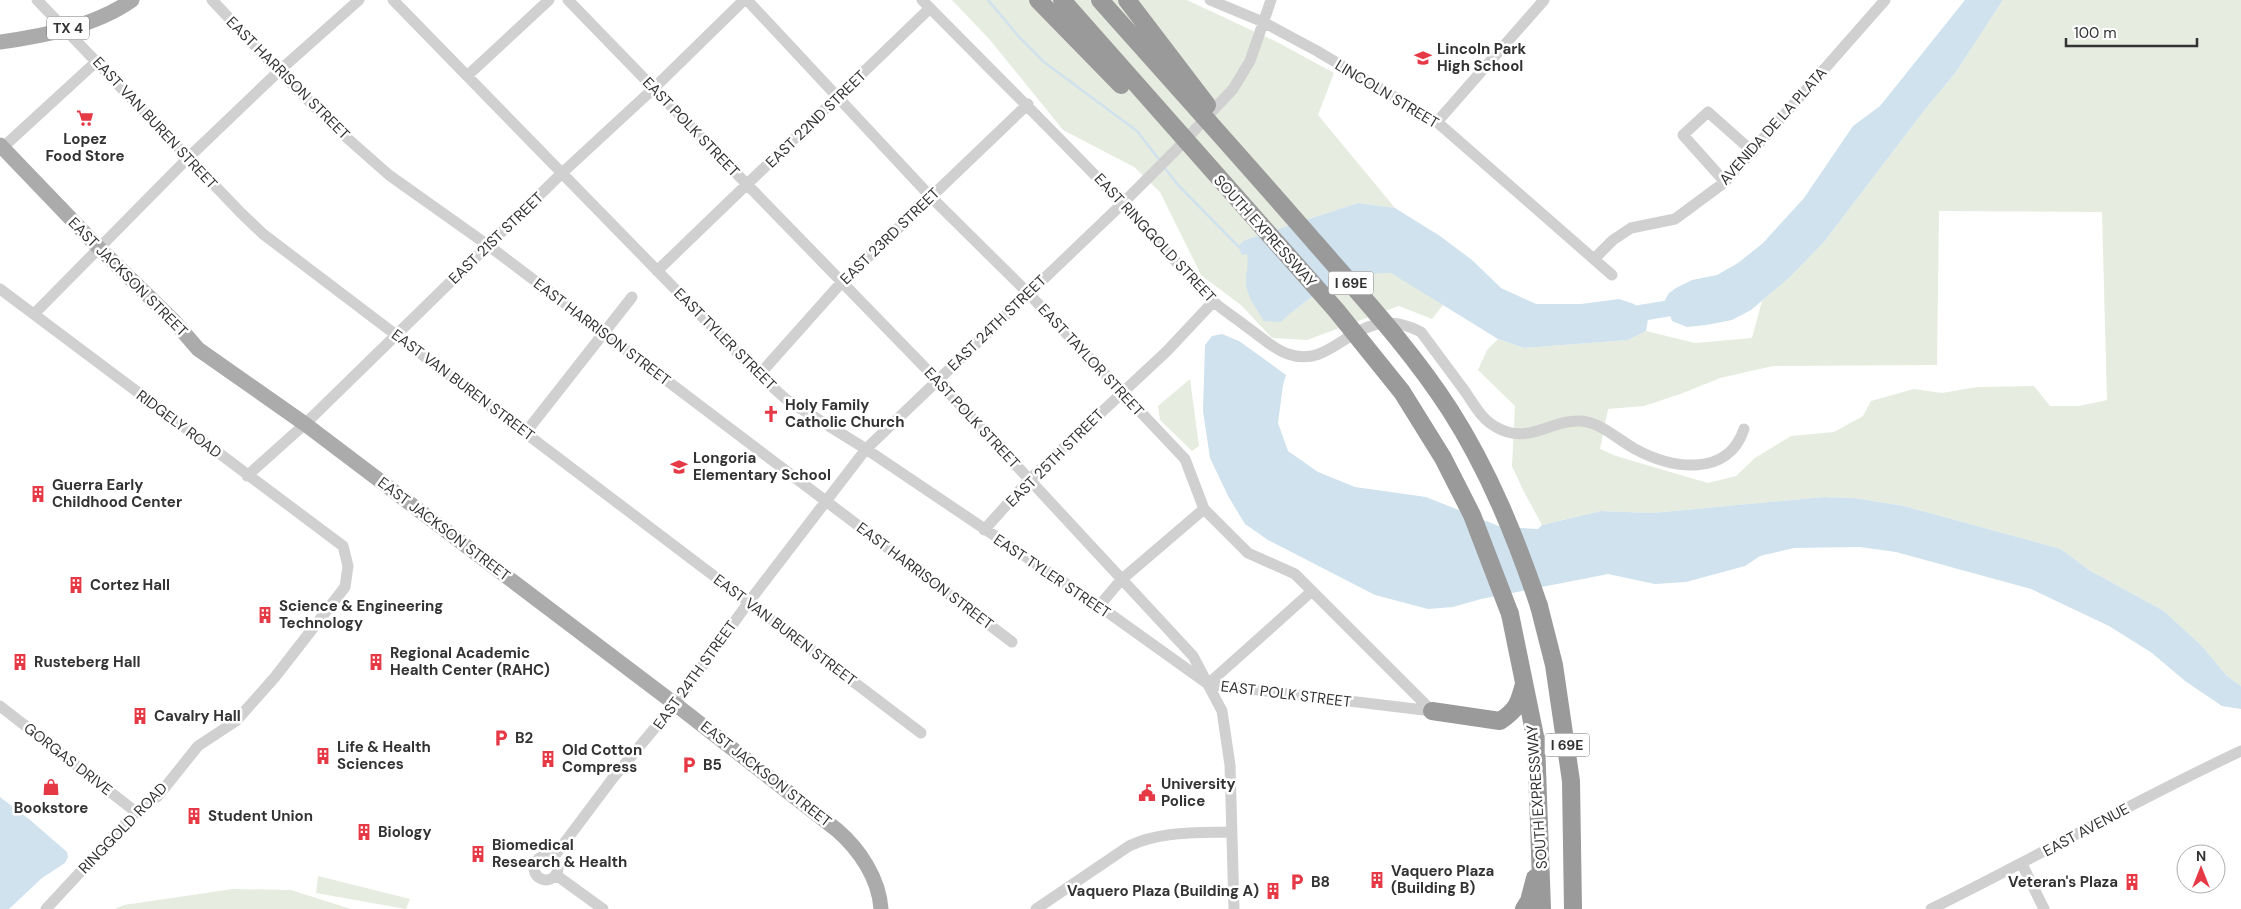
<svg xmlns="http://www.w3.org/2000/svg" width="2241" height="909" viewBox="0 0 2241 909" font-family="'DM Sans',sans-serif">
<rect width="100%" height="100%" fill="#fff"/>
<path fill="#e6ecdf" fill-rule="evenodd" d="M952 0H1187L1277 42 1334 73 1318 115 1395 208 1358 203 1245 240 1249 264 1246 282 1281 322C1305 300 1354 265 1390 273 1402 276 1431 298 1443 305L1432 319 1399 306 1307 340 1272 338 1242 306 1201 275 1160 192 1134 167 1063 130 990 40Z
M2003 0H2241V686L2227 676 2202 646 2164 611 2089 570 2061 549 1904 506 1854 498 1824 497 1652 513 1601 511 1542 525 1523 490 1512 466 1515 406 1478 370 1487 350 1498 339 1524 348 1628 340 1646 331 1695 343 1752 338 1762 301 1790 277 1824 242 1923 112 1956 72ZM1939 211 2102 212 2107 400 2079 406H2050L2034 386 1977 387 1942 393 1914 389 1871 401 1863 416 1834 432 1791 436 1755 458 1736 476 1708 483 1616 456 1600 449 1608 409 1644 406 1683 393 1720 378 1773 366 1937 365Z
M1190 379 1199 446 1192 451 1160 420 1158 406Z
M318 876 410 899 406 909 316 893Z
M233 889 291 890 351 909H115L124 905Z"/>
<path fill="#cfe2ee" d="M1965 0H2003L1956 72 1923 112 1824 242 1790 277 1751 310 1732 320 1706 325 1687 327 1672 321 1665 300 1669 293 1676 288 1692 280 1717 275 1738 263 1763 243 1804 198 1853 126 1880 106Z
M1358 203 1395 208 1440 236 1472 260 1501 288 1536 304H1581L1619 299 1634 304 1642 310 1648 319 1646 331 1628 340 1524 348 1498 339 1391 273C1346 272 1313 293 1281 322L1264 321C1257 309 1246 296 1246 282 1246 272 1249 264 1247 254L1242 255 1238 246 1245 240Z
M1222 334 1239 341 1286 375 1283 385 1278 423 1288 451 1318 472 1355 487 1426 497 1501 527 1538 529 1542 525 1601 511 1652 513 1824 497 1854 498 1904 506 2061 549 2089 570 2164 611 2202 646 2227 676 2241 686V709L2222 706 2185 681 2152 653 2109 626 2031 589 1896 552 1860 547 1794 548 1760 556 1745 566 1686 582 1655 584 1608 574 1481 599 1453 607 1428 609 1375 595 1268 540 1245 524 1228 496 1210 458 1203 411 1205 345 1212 336Z
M0 797 29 819 67 852 68 857 65 863 42 878 9 909H0Z"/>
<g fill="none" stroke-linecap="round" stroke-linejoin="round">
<path stroke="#cfe2ee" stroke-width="2.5" d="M988 0 1020 38 1044 62 1137 131 1161 162
M1164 167 1178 185 1238 246"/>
<path stroke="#cfe2ee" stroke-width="16" d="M1622 316 1689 305"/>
<path stroke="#d0d0d0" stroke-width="11" d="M37 0 241 213 263 234 921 733
M212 0 279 71 338 130 389 175 489 246 1012 642
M393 0 759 375 787 400 866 449 1099 606 1208 684 1432 711
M568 0 937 380 1193 656 1222 711 1230 765 1234 909
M747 0 931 197 1028 293 1185 459 1204 509 1248 553 1295 574 1432 711
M922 0C985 64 1049 127 1111 192 1134 216 1157 241 1180 266 1191 278 1201 292 1214 302 1224 311 1236 318 1247 327 1260 336 1273 349 1288 354 1338 372 1356 298 1421 332 1435 351 1450 371 1464 390 1474 404 1481 419 1496 427 1528 446 1551 419 1581 421 1602 423 1617 439 1635 449 1672 469 1728 478 1744 429
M1210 0 1263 22 1317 51 1437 122 1612 275
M467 76 549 0
M1437 122 1544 0
M0 150 97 61
M1725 182 1683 135 1708 112 1753 152
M1594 259 1613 240 1631 228 1675 219 1725 182 1885 0
M657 271 930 8
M0 289 343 546 348 566 345 587 275 677 236 721 198 746 158 796 136 812 46 909
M34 314 188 158 279 71 359 0
M759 375 841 283 1028 104
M526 432 632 297
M247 476 305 424 561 174 653 89 744 0
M984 530 1030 479 1167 351 1213 302
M1099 606 1121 580 1204 509
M1208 684 1312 591
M0 706 136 812
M534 868a12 12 0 1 1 24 0a12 12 0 1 1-24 0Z
M553 858 613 778 675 704 748 603 866 449 1122 204 1175 151 1233 89 1250 61 1271 0
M2022 864 2044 909
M556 875 603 909
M1036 909 1129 846C1161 831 1196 833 1230 832
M1931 909C2035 858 2136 800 2241 751"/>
<path stroke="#ababab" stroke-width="15" d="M0 42C44 36 95 26 132 0
M0 145 98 247 173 320 198 349 305 424 675 704 837 830C859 849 879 878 881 909"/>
<path stroke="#9a9a9a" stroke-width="18" d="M1539 606 1554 665 1571 781 1573 909
M1510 614 1536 741 1542 909
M1432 711 1500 721C1517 710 1519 703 1524 684
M1524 909 1529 901 1535 878"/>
<path stroke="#9a9a9a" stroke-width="18" d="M1038 0 1121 85
M1062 0 1336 310 1402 392 1443 458 1472 515 1510 614
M1100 0C1173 82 1247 164 1319 247 1365 300 1412 351 1450 410 1489 471 1516 538 1539 606
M1127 0 1207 105"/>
</g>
<defs>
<g id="school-bare" transform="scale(1.35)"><path d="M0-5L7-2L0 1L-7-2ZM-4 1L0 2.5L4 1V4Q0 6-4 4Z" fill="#e63946" stroke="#fff" stroke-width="2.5" paint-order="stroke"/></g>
<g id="supermarket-bare" transform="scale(1.35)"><path d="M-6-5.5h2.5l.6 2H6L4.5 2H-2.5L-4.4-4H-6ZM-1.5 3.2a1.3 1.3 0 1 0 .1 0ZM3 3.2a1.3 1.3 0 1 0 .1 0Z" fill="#e63946" stroke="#fff" stroke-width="2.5" paint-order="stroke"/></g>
<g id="church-bare" transform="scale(1.35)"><path d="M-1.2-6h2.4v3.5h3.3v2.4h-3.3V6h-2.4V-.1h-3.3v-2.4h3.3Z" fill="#e63946" stroke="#fff" stroke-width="2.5" paint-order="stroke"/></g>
<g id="building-bare" transform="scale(1.35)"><path d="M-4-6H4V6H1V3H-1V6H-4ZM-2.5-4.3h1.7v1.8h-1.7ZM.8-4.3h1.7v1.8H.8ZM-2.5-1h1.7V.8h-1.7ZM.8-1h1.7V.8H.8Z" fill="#e63946" stroke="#fff" stroke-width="2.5" paint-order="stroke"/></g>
<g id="parking-bare" transform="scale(1.35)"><path d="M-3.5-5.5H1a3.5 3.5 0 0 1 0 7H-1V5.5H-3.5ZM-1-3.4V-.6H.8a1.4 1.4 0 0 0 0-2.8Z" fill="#e63946" stroke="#fff" stroke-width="2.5" paint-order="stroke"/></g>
<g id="shop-bare" transform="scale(1.35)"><path d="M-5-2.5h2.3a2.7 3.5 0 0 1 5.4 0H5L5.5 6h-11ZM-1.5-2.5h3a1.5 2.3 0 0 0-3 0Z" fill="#e63946" stroke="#fff" stroke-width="2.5" paint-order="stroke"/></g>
<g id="civic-bare" transform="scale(1.35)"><path d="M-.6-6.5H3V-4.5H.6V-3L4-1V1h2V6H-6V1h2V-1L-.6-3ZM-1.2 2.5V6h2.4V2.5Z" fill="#e63946" stroke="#fff" stroke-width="2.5" paint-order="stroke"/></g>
</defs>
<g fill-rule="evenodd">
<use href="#school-bare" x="1423" y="58"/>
<use href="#supermarket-bare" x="85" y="118"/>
<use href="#church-bare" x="771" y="414"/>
<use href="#school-bare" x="679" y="467"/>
<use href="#building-bare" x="38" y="494"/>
<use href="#building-bare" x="76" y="585"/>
<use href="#building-bare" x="265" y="615"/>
<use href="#building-bare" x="20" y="662"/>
<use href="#building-bare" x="376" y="662"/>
<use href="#building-bare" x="140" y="716"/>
<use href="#parking-bare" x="501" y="738"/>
<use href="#building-bare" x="323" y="756"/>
<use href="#building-bare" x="548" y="759"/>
<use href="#parking-bare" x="689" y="765"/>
<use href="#shop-bare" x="51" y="787"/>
<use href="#civic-bare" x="1147" y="793"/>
<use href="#building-bare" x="194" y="816"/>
<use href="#building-bare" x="364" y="832"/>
<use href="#building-bare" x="478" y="854"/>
<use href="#building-bare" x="1377" y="880"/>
<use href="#parking-bare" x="1297" y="882"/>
<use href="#building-bare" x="2132" y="882"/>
<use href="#building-bare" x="1273" y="891"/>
</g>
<g text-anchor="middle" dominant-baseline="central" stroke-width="5" stroke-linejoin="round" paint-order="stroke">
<g fill="#fff" stroke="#707070" stroke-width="1">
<rect x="47" y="16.5" width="42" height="23" rx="4"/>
<rect x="1328.5" y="271.5" width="45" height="23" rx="4"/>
<rect x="1544.5" y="733.5" width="45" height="23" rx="4"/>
</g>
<g font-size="14" font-weight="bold" fill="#333">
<text x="68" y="28">TX 4</text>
<text x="1351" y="283">I 69E</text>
<text x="1567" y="745">I 69E</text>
</g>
<g font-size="15" font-weight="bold" fill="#333" stroke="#fff" text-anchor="start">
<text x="1437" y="49">Lincoln Park<tspan x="1437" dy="17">High School</tspan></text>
<text x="85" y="139" text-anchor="middle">Lopez<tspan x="85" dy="17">Food Store</tspan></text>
<text x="785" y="405">Holy Family<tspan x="785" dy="17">Catholic Church</tspan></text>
<text x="693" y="458">Longoria<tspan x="693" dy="17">Elementary School</tspan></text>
<text x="52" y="485">Guerra Early<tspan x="52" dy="17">Childhood Center</tspan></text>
<text x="90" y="585">Cortez Hall</text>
<text x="279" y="606">Science &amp; Engineering<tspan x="279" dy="17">Technology</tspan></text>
<text x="390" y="653">Regional Academic<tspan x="390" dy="17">Health Center (RAHC)</tspan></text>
<text x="34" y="662">Rusteberg Hall</text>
<text x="154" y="716">Cavalry Hall</text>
<text x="515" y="738">B2</text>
<text x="337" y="747">Life &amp; Health<tspan x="337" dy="17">Sciences</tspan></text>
<text x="562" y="750">Old Cotton<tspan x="562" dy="17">Compress</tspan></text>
<text x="703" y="765">B5</text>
<text x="1161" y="784">University<tspan x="1161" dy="17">Police</tspan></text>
<text x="51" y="808" text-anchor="middle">Bookstore</text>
<text x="208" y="816">Student Union</text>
<text x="378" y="832">Biology</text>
<text x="492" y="845">Biomedical<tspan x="492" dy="17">Research &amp; Health</tspan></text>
<text x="1391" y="871">Vaquero Plaza<tspan x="1391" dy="17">(Building B)</tspan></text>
<text x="1311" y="882">B8</text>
<text x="2118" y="882" text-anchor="end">Veteran's Plaza</text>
<text x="1259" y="891" text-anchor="end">Vaquero Plaza (Building A)</text>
</g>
<g font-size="15" fill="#333" stroke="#fff">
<text transform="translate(288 78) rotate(45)">EAST HARRISON STREET</text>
<text transform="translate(1387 94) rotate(31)">LINCOLN STREET</text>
<text transform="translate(816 119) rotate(-44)">EAST 22ND STREET</text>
<text transform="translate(155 123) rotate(47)">EAST VAN BUREN STREET</text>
<text transform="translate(1773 126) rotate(-48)">AVENIDA DE LA PLATA</text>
<text transform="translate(691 127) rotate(46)">EAST POLK STREET</text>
<text transform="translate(1265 231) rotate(48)">SOUTH EXPRESSWAY</text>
<text transform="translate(890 236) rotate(-44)">EAST 23RD STREET</text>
<text transform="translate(496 238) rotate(-44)">EAST 21ST STREET</text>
<text transform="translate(1155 238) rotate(47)">EAST RINGGOLD STREET</text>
<text transform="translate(128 277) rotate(45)">EAST JACKSON STREET</text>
<text transform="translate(997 323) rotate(-44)">EAST 24TH STREET</text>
<text transform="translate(602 332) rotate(37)">EAST HARRISON STREET</text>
<text transform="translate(725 339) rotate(45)">EAST TYLER STREET</text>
<text transform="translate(1091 360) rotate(47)">EAST TAYLOR STREET</text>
<text transform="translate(463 385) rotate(37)">EAST VAN BUREN STREET</text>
<text transform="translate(972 418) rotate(47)">EAST POLK STREET</text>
<text transform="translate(179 424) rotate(37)">RIDGELY ROAD</text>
<text transform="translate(1055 458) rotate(-45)">EAST 25TH STREET</text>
<text transform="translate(444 529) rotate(37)">EAST JACKSON STREET</text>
<text transform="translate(925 576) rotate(37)">EAST HARRISON STREET</text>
<text transform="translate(1052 576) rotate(34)">EAST TYLER STREET</text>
<text transform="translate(785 630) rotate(37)">EAST VAN BUREN STREET</text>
<text transform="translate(695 675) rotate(-54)">EAST 24TH STREET</text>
<text transform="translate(1286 694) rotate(7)">EAST POLK STREET</text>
<text transform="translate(68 759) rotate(38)">GORGAS DRIVE</text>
<text transform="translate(766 774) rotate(38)">EAST JACKSON STREET</text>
<text transform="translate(1537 797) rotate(-94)">SOUTH EXPRESSWAY</text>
<text transform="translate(123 828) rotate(-46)">RINGGOLD ROAD</text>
<text transform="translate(2086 830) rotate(-28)">EAST AVENUE</text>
</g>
</g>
<g transform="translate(2201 869)"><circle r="24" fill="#ffffff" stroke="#adadad"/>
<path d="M0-4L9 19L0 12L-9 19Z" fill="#e63946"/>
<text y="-8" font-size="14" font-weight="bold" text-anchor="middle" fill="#333333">N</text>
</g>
<path d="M2066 38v8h131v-8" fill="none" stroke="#333333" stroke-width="2.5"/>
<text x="2074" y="38" font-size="15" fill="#333333" stroke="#ffffff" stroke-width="4" paint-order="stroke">100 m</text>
</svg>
